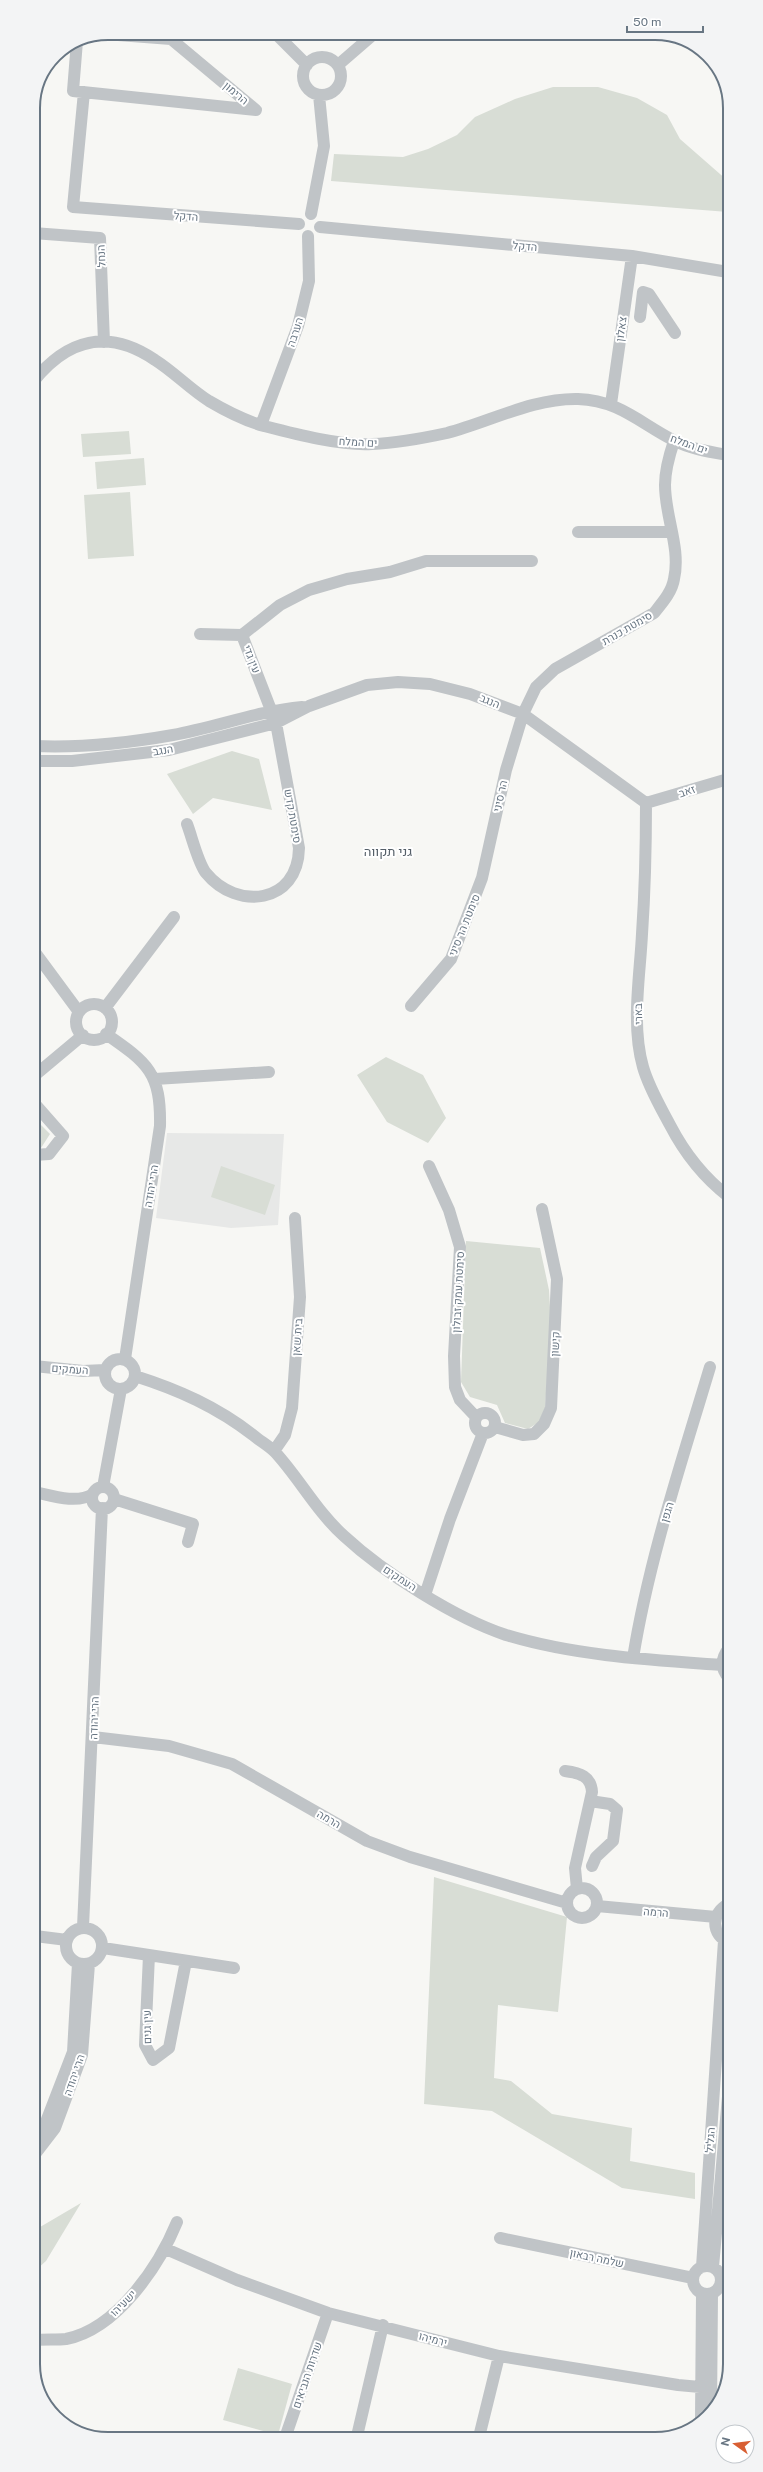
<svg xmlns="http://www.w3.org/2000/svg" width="763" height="2472" viewBox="0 0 763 2472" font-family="'Public Sans',Heebo,sans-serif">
<rect width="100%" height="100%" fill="#f7f7f4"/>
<path fill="#e7e8e7" d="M167 1133 284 1134 278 1225 231 1228 156 1218Z"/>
<path fill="#d8ddd5" d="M553 87H598L637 98 667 115 680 139 728 181V212L331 181 334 154 403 157 428 149 457 135 475 117 515 99Z
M129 431 131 454 83 457 81 434Z
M144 458 146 485 97 489 95 462Z
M130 492 134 556 88 559 84 495Z
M232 751 259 759 272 810 213 798 193 814 167 774Z
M386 1057 423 1075 446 1118 428 1143 387 1122 357 1075Z
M34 1118 50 1134 41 1148H34Z
M221 1166 275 1185 265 1215 211 1197Z
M466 1241 540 1248 549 1290 551 1325 545 1408 539 1422 528 1429 505 1423 497 1405 470 1397 461 1382Z
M434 1877 567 1917 558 2012 498 2005 494 2078 511 2081 552 2114 632 2128 630 2161 695 2173V2199L622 2188 492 2111 424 2104Z
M81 2203 46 2261 35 2271V2230Z
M238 2368 292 2384 278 2435 223 2420Z"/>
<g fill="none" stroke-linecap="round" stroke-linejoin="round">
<path stroke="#c0c4c7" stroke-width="12" d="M275 33 307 65
M77 41 73 91 256 110 171 39 105 34
M303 76a19 19 0 1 1 38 0a19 19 0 1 1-38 0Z
M338 65 375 33
M84 92 73 207 299 224
M311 214 324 146 319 95
M320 227 632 256 728 272
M33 233 100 238 104 342
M640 317 643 292 649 294 675 333
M33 382C67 339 108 328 155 360 174 372 190 389 209 401 226 411 246 421 264 426 295 434 341 446 372 444 396 443 424 438 447 433 490 422 532 398 578 399 618 400 640 423 673 440 690 449 710 452 728 455
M611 404 632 256
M261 425 298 326 309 281 308 236
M578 532H672
M242 635 280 605 309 590 347 579 390 572 426 561H532
M34 746C80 748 128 743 173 735 217 727 258 711 302 707
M34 761H72L169 750 276 723 309 706 367 685 398 682 430 684 470 694 523 714 646 803
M646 803C646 847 645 890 642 934 640 976 631 1025 643 1067 649 1088 660 1106 670 1125 685 1154 703 1177 729 1197
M646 803 728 779
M187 824C192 837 198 863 206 873 237 911 298 904 299 848L276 723 242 635 200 634
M34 951 79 1012
M76 1022a18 18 0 1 1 36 0a18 18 0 1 1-36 0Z
M411 1006 451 959 482 878 506 770 523 714 536 687 555 669 654 613C662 603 672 592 674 579 681 548 665 517 665 485 665 470 669 456 674 441
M105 1008 174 917
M106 1034C148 1063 161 1073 160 1126L125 1359
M34 1076 83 1035
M155 1079 269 1072
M34 1103 63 1136 49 1154 34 1155
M429 1166 449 1210 460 1247 454 1356 455 1387 460 1400 476 1417
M105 1374a15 15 0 1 1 30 0a15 15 0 1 1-30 0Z
M34 1366 83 1371 105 1370
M135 1376C179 1390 217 1407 253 1435 260 1441 269 1446 275 1452 299 1478 317 1512 344 1536 384 1573 455 1618 506 1635 575 1656 651 1660 722 1665
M475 1423a10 10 0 1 1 20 0a10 10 0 1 1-20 0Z
M495 1427 523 1435 534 1434 544 1424 551 1408 557 1279 542 1209
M274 1451 285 1435 292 1408 300 1297 295 1218
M103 1487 121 1389
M92 1498a11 11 0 1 1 22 0a11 11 0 1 1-22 0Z
M35 1492C53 1496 77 1504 93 1494
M114 1499 193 1524 188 1542
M425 1595 450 1519 483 1433
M729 1648C721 1658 720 1669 729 1678
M633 1658C649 1559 681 1464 710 1367
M93 1737 169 1746 232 1764 367 1841 410 1857 567 1903
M565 1771C580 1773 591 1776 592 1792L575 1868 577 1889
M590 1801 610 1804 617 1810 613 1841 596 1857 592 1866
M567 1903a15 15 0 1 1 30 0a15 15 0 1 1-30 0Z
M729 1904C711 1912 710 1935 730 1943
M597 1906 716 1917
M83 1927 102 1508
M66 1946a18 18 0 1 1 36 0a18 18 0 1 1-36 0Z
M35 1936 67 1940
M103 1948 234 1968
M149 1955 145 2045 153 2060 169 2048 186 1961
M35 2137 46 2122 73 2052 78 1963
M35 2154 55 2128 82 2055 89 1964
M500 2238 693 2278
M166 2249 237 2280 328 2313 499 2356 678 2385 711 2388
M693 2280a14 14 0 1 1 28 0a14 14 0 1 1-28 0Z
M702 2267 724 1941
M713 2267 730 2074
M35 2340C45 2339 57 2340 66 2339 117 2329 159 2266 177 2222
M711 2412 712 2294
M701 2419 702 2294
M357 2436 383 2325
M479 2437 499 2356
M285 2438 328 2313"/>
</g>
<g text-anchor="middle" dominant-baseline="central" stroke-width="4" stroke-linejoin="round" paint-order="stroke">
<g font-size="11" fill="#687683" stroke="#fff">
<text transform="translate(236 93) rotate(40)">הרימון</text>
<text transform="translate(186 216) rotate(4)">הדקל</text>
<text transform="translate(525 246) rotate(5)">הדקל</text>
<text transform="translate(101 256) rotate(-92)">הנחל</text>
<text transform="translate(621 329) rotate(-82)">צאלון</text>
<text transform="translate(295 332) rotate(-72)">הערבה</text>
<text transform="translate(358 442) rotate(3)">ים המלח</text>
<text transform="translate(689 444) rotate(20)">ים המלח</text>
<text transform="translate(627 628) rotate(-30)">סימטת כנרת</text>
<text transform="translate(252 659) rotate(69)">עין גדי</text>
<text transform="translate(490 701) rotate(22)">הנגב</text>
<text transform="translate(163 750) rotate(-9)">הנגב</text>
<text transform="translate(687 791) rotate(-18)">זאב</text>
<text transform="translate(500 796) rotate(-78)">הר סיני</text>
<text transform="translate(293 816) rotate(80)">סימטת קדש</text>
<text transform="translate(464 925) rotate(-68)">סימטת הר סיני</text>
<text transform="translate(638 1014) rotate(-91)">בארי</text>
<text transform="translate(151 1186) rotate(-81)">הרי יהודה</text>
<text transform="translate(458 1292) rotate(-87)">סימטת עמק זבולון</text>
<text transform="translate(297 1337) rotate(-86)">בית שאן</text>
<text transform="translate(555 1344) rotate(-87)">קישון</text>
<text transform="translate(70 1369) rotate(4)">העמקים</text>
<text transform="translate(667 1512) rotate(-73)">הגפן</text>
<text transform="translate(400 1578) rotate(33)">העמקים</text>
<text transform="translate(94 1718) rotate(-88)">הרי יהודה</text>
<text transform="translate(329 1819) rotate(30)">הרמה</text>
<text transform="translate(656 1912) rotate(5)">הרמה</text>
<text transform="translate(147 2027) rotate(-91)">עין גנים</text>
<text transform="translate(74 2075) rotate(-71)">הרי יהודה</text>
<text transform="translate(710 2140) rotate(-86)">הגליל</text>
<text transform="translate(597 2258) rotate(12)">שלמה רבאון</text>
<text transform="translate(123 2303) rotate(-45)">ישעיהו</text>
<text transform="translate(433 2339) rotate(15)">ירמיהו</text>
<text transform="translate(307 2375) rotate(-71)">שדרות הנביאים</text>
</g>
<g font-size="13" fill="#555f68" stroke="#fff">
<text x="388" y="851">גני תקווה</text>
</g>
</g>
<path d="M0 0H763V2472H0ZM108 40H655A68 68 0 0 1 723 108V2364A68 68 0 0 1 655 2432H108A68 68 0 0 1 40 2364V108A68 68 0 0 1 108 40Z" fill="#f3f4f5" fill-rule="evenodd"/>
<path fill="none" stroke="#687683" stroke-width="2" d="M108 40H655A68 68 0 0 1 723 108V2364A68 68 0 0 1 655 2432H108A68 68 0 0 1 40 2364V108A68 68 0 0 1 108 40Z"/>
<g transform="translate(735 2444) rotate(284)"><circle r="19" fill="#ffffff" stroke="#c3c8cd"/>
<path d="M0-3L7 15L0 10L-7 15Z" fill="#d85f33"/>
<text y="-6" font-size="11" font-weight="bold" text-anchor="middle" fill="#687683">N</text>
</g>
<path d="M627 26v6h76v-6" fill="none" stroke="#687683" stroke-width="2"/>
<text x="633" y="26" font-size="12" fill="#687683" stroke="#ffffff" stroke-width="3" paint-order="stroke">50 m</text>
</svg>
